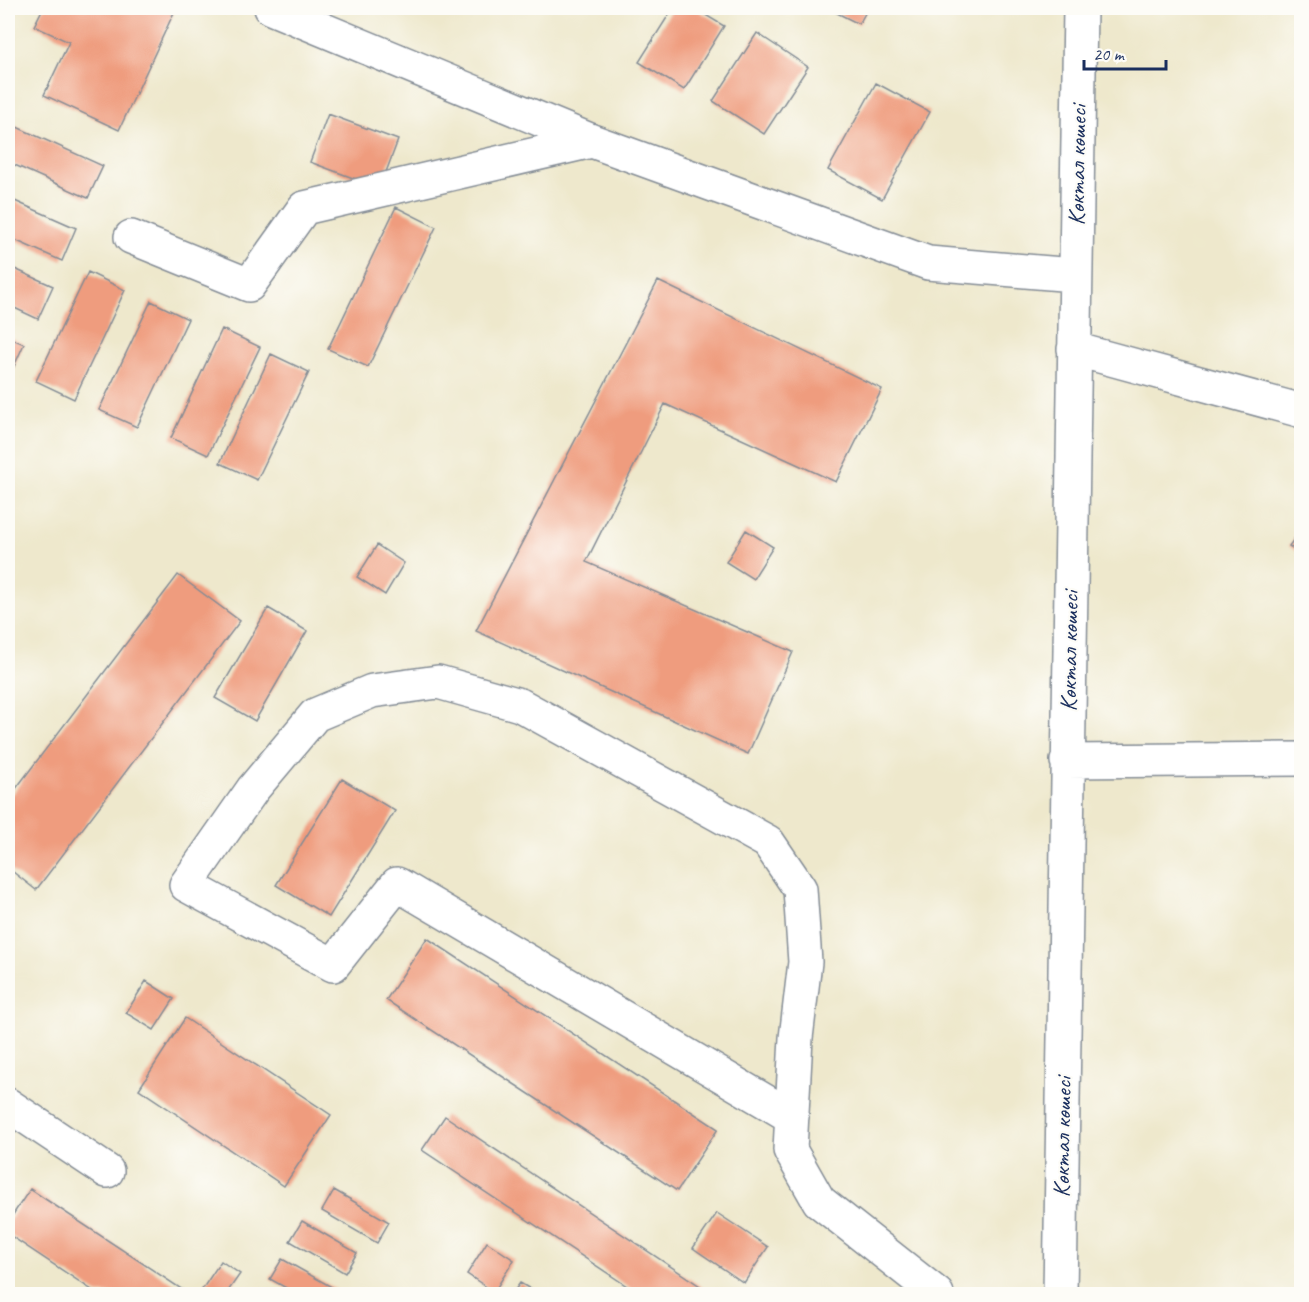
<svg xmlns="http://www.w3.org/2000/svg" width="1309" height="1302" viewBox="0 0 1309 1302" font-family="Caveat,sans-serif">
<rect width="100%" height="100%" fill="#fdfcf7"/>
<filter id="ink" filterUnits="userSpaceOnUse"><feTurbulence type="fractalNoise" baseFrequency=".0167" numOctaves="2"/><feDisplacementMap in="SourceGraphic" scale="12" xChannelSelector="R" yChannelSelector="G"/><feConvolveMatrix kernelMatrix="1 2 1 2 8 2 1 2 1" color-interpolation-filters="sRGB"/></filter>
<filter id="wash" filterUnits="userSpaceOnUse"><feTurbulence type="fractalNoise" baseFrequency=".008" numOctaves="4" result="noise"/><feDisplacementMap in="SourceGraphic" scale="24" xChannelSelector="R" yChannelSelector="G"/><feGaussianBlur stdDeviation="1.35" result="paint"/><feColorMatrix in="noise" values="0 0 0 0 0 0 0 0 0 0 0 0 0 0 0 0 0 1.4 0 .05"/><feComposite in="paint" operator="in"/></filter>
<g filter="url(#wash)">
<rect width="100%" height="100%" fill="#eee8cc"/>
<g id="blocks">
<path fill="#ef9c7e" d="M43 8H176L119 130 44 95 69 42 34 26Z
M673 8H694L724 26 684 90 639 62Z
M827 8H868L859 24Z
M757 33 808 67 764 134 713 101Z
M876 83 930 112 882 199 828 170Z
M328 114 398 140 380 188 310 162Z
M8 123 103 166 88 198 8 162Z
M8 198 76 228 62 261 8 237Z
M396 207 436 227 368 367 328 349Z
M8 266 53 286 38 319 8 305Z
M88 272 125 290 74 399 36 381Z
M658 281 882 389 836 482 665 404 586 562 793 652 748 754 476 631Z
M151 301 188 319 137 427 99 410Z
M222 329 260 347 208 455 171 438Z
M8 337 24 344 8 380Z
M271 354 309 372 257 480 220 463Z
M1302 528V554L1289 546Z
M746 530 773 547 753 579 726 562Z
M377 545 404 563 385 595 357 577Z
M178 575 240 621 36 890 8 868V799Z
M268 608 307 631 255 721 215 698Z
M1296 630H1302V669H1298Z
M342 779 395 811 329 917 276 885Z
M427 938 718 1129 677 1191 386 1000Z
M146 981 174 999 154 1030 126 1013Z
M185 1018 331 1115 284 1186 139 1089Z
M445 1116 712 1294H639L422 1150Z
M30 1189 189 1294H98L8 1234V1222Z
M334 1190 389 1222 377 1243 322 1211Z
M717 1213 768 1247 744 1283 693 1248Z
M302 1221 357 1253 345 1273 290 1241Z
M487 1242 514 1260 494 1292 467 1274Z
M282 1259 337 1290 335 1294H297L270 1279Z
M221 1261 240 1274 226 1294H199Z
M520 1283 539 1294H512Z"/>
</g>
</g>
<g filter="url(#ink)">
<use href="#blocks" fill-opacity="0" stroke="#848c95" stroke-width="1.5"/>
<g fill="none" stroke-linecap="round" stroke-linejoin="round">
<g stroke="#848c95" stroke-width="36">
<path id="minor" d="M271 8 592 141 928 263 1074 275
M131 237 249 285 304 208 592 141
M1074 349 1302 411
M1067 761 1302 759
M8 1105 107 1171
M792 1117 397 884 333 965 186 885 253 789 315 715 372 691 438 682 520 705 768 842 800 889 805 962 796 1038 790 1150 819 1201 937 1294
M1060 1294 1080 8"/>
</g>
<use href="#minor" stroke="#fff" stroke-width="33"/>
</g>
</g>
<g text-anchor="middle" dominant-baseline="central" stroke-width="4.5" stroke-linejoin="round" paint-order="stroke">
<g font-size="24" fill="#1b2f5e" stroke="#fdfcf7">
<text transform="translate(1077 165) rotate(-89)">Көктал көшесі</text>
<text transform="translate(1069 651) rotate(-89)">Көктал көшесі</text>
<text transform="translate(1062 1137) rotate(-89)">Көктал көшесі</text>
</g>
</g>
<rect width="1309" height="1302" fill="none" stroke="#fdfcf7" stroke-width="30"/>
<path d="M1084 60v9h82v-9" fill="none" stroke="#1b2f5e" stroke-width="3"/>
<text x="1093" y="60" font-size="18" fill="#1b2f5e" stroke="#fdfcf7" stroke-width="4.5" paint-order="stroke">20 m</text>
</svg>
